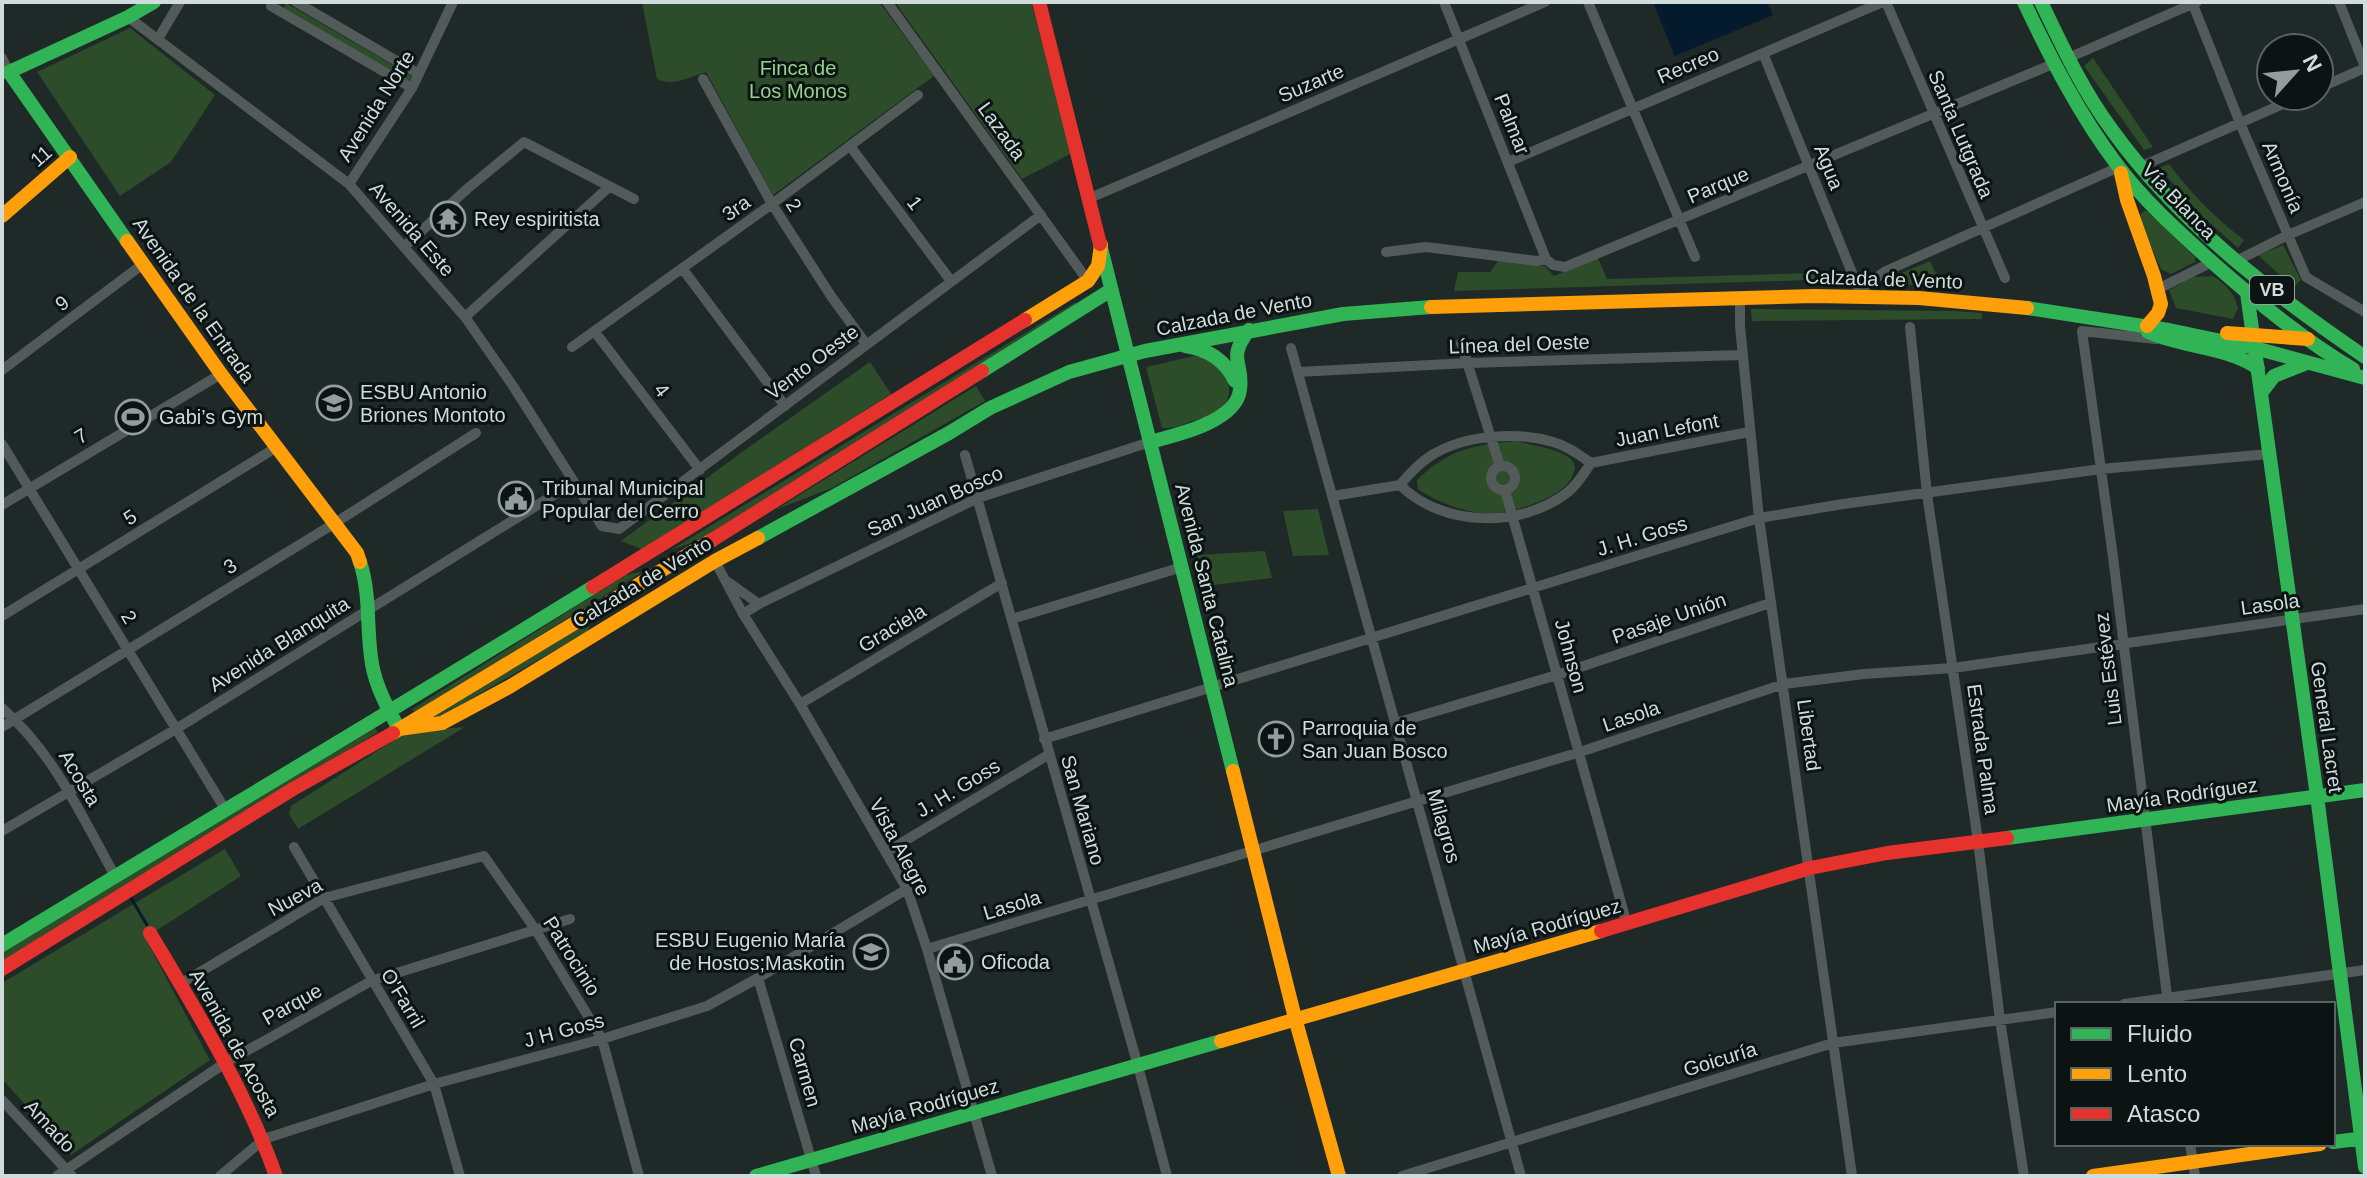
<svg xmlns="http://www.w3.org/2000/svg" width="2367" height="1178" viewBox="0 0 2367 1178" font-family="Helvetica,sans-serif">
<rect width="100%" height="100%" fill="#1e2928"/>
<path fill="#2d4c29" d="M642 2H879L934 76 773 195 706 72C690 77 673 87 657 79Z
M895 2H1031L1072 153 1022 179Z
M286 3 412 76 409 81 284 8Z
M130 28 215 95 171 162 120 196 37 72Z
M2093 58 2153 147 2144 150 2084 66Z
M2169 164C2191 193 2215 218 2244 240L2238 248 2202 216 2159 168Z
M2144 211H2147L2195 257V262L2171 274 2161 269 2140 222 2141 214Z
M2283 245 2301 280 2293 287 2258 255Z
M1598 258 1607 279 1845 272 1846 279 1454 291 1458 272H1490L1498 261 1545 266 1554 276Z
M1930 261 1941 284 1898 285 1892 280V277Z
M2213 276C2226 285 2234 292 2238 308L2233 319 2176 308 2169 290 2193 277Z
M1074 303H1078L697 541 671 550Z
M1751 309 1955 311 1982 313V319L1752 321Z
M1194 356C1202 357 1211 358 1218 364 1232 377 1234 402 1216 413 1209 417 1200 419 1192 421 1182 425 1173 429 1162 428L1146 367Z
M870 362 891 394 642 549 621 541 749 447Z
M976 386 985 401 832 488 775 510Z
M1516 441C1530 445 1565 449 1573 462 1576 467 1575 469 1573 474 1566 499 1505 516 1481 513 1461 511 1435 501 1418 489L1417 480C1449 449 1473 445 1516 441Z
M1318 509 1329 555 1293 556 1283 511Z
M1265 551 1272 578 1205 586 1197 555Z
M644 571 415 713 412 709 626 575Z
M591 620 588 631 438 718 427 720Z
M465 727 298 829 289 814 291 806 407 732Z
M375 728 378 732 2 964V952Z
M225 849 241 876 145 938 210 1060 71 1155 2 1079V983Z"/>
<path fill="#031b2d" d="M1653 2H1767L1773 15 1675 56Z"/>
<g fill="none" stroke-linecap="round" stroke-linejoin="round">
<path stroke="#031b2d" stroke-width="3" d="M131 898 147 925"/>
<path stroke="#535b5a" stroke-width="10" d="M273 2 271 6 412 88
M296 2 419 74
M887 2 1088 281
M1444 2 1546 259
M1588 2 1695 257
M1886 2 2005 278
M2192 2 2240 123 2306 277 2365 312
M2339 2 2365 67
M128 17 349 184 465 317 513 386 602 526 619 529 1041 215
M158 39 180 2
M1763 53 1861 295
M2 58 9 72 2 75
M2068 58 2197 2
M703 79 772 204 831 296 866 344
M2319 88 2365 68
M850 146 951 281
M1508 162 1883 2
M2142 166 2301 96
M349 184 412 88 453 2
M1090 198 1545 2
M404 247 467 189 524 142 634 199
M1386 252 1426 247 1537 261 1546 259 1553 265 1565 267 2053 64
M2236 261 2288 235 2365 202
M682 268 785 406
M2158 289 2212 262
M1861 295 1867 284 1886 271 2119 167
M1740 298V326L1759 518 1852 1176
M465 317 609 187
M1910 327 1927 494 1978 841 2000 1020 2024 1176
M595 332 700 470
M2156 339 2082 331 2113 557 2168 1004
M1461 343 1500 466
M572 347 772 204 918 95
M1291 348 1521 1176
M2 370 143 264
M1298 372 1468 363 1742 355
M2 444 225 809
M965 455 1138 1066 1167 1176
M1491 478a12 12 0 1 1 24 0a12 12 0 1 1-24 0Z
M1400 485C1409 474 1419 463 1432 455 1465 435 1516 431 1553 442 1568 446 1579 455 1591 463
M1505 490 1627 924
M1333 496 1400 485C1442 527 1521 529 1568 492 1578 484 1584 473 1591 463L1749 432
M2 505 221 374
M715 561 743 614 800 704 907 889 927 949 992 1176
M728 582 759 604
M743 614 759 604 978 498 1150 442
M2 616 277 447
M1012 619 1182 567
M800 704 1002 583
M2 708C54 753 82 817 115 876
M1396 723 1557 675 1770 603
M2 727 335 523 476 433
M1044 739 1759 518 1843 504 2101 469 2269 454
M2 831 176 729 573 483
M294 847 434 1084 460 1176
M886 852 1048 755
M927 949 1580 752 1784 684 1864 674 1953 668 2365 609
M758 978 816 1176
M180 984 324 898 484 856 535 929 602 1039 639 1176
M2124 1004 2365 970
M2 1100 72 1176
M2190 1144 2195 1176
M57 1176 225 1063 371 981 570 919
M220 1176 264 1139 434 1084 602 1039 707 1006 758 978 907 889
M1402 1176 1833 1043 2057 1012"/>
<path stroke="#30b455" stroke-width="14" d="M2024 2C2051 59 2080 116 2118 166 2145 202 2179 232 2212 262 2256 301 2302 339 2353 369
M2041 2C2062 46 2083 91 2112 130 2179 223 2271 293 2365 357
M127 241 9 72 128 17 154 2
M1100 244 1233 771
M2247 293 2317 796 2365 1167
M2027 308 2169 330 2255 348 2365 378
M2148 332C2183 348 2225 346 2258 368
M1185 346C1208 349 1225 360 1235 381
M982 371 1111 290
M2261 393 2274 376 2307 363
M1150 442C1176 435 1236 422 1240 390 1244 361 1226 360 1249 330
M758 538 949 433 990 408 1069 372 1145 351 1343 314 1431 307
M360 562C371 595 366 630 372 664 376 687 388 709 399 729
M2007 838 2365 790
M2 945C199 825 397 708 593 587
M2333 1142 2365 1138
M756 1176 1221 1041"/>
<path stroke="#ff9f0a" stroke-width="14" d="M2121 173 2127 200 2154 276 2161 304 2158 313 2147 326
M2 216 70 157
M127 241 221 374 357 553 360 562
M1431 307 1814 296 1919 298 2027 308
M1025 320 1088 281 1098 266 1101 245
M2227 333 2308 339
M399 729 442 723 509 687 715 561 758 538
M393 733 712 540
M1233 771 1295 1018 1339 1176
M1221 1041 1601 931
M2093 1176 2320 1144"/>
<path stroke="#e5322d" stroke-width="14" d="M1039 2 1100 244
M712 540 982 371
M593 587 1025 320
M1601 931 1810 868 1887 853 2007 838
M150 933C197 1012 245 1089 276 1176
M2 969 293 789 393 733"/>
</g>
<defs>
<g id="temple-ring" transform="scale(1.8)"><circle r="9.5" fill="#0b1313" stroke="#929d9c" stroke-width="1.5"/><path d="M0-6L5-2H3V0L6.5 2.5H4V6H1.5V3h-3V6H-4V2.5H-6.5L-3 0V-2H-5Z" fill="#929d9c"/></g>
<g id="school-ring" transform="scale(1.8)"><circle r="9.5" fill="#0b1313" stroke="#929d9c" stroke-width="1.5"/><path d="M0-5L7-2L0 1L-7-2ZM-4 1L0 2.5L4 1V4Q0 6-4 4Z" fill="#929d9c"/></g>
<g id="stadium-ring" transform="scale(1.8)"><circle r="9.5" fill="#0b1313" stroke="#929d9c" stroke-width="1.5"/><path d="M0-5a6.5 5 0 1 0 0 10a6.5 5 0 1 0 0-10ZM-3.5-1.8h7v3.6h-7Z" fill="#929d9c"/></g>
<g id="civic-ring" transform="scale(1.8)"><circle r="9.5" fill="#0b1313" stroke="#929d9c" stroke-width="1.5"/><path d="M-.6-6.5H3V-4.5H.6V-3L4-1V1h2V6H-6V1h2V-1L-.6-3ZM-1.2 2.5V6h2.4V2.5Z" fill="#929d9c"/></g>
<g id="church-ring" transform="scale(1.8)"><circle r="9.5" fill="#0b1313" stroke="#929d9c" stroke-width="1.5"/><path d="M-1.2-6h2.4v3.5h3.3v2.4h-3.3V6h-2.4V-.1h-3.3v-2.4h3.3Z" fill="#929d9c"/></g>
</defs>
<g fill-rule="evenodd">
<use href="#temple-ring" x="448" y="219"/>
<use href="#school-ring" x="334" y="403"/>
<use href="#stadium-ring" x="133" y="417"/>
<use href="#civic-ring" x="516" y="499"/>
<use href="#church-ring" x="1276" y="739"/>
<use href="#school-ring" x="871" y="952"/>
<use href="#civic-ring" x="955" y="962"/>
</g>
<g text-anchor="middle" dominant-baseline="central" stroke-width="6" stroke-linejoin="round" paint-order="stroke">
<rect fill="#0b1313" stroke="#95a09f" stroke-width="2" x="2250" y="276" width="44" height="28" rx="6"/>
<g font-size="18" font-weight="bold" fill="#d0dcdb">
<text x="2272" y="290">VB</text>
</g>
<g font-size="20" fill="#d0dcdb" stroke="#0b1313">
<text transform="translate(1688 65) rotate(-23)">Recreo</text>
<text transform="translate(1311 83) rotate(-23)">Suzarte</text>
<text transform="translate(376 106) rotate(-58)">Avenida Norte</text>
<text transform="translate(1512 124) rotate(68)">Palmar</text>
<text transform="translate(1002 131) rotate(54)">Lazada</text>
<text transform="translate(1961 134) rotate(67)">Santa Lutgrada</text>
<text transform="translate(41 156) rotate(-41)">11</text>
<text transform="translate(1829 167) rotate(68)">Agua</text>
<text transform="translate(2283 177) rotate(67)">Armonía</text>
<text transform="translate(1718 185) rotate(-23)">Parque</text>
<text transform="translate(2179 201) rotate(46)">Vía Blanca</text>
<text transform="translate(915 203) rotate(53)">1</text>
<text transform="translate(794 205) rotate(58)">2</text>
<text transform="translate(736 208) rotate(-35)">3ra</text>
<text transform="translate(412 229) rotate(49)">Avenida Este</text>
<text transform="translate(1884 279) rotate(2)">Calzada de Vento</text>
<text transform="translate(194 300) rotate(55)">Avenida de la Entrada</text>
<text transform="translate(62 303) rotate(-37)">9</text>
<text transform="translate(1234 314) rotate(-11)">Calzada de Vento</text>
<text transform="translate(1519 344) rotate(-2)">Línea del Oeste</text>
<text transform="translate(812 362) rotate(-37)">Vento Oeste</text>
<text transform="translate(662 390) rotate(53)">4</text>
<text transform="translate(1667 430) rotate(-11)">Juan Lefont</text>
<text transform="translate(81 436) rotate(-31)">7</text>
<text transform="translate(935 501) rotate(-24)">San Juan Bosco</text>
<text transform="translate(130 517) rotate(-32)">5</text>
<text transform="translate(1642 536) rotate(-17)">J. H. Goss</text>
<text transform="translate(230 566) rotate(-32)">3</text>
<text transform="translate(642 582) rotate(-31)">Calzada de Vento</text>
<text transform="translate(1207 585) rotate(76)">Avenida Santa Catalina</text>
<text transform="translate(2270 604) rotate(-8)">Lasola</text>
<text transform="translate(129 617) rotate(59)">2</text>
<text transform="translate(1669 618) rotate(-19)">Pasaje Unión</text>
<text transform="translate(892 628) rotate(-31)">Graciela</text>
<text transform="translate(279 644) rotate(-32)">Avenida Blanquita</text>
<text transform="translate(1571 656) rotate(75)">Johnson</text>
<text transform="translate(2108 669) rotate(-97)">Luis Estévez</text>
<text transform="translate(1631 716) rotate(-19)">Lasola</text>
<text transform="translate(2327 727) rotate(82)">General Lacret</text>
<text transform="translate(1809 735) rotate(82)">Libertad</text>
<text transform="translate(1983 749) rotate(82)">Estrada Palma</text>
<text transform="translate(80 778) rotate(59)">Acosta</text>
<text transform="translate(958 788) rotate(-31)">J. H. Goss</text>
<text transform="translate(2182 795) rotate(-8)">Mayía Rodríguez</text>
<text transform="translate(1083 810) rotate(74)">San Mariano</text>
<text transform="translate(1444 826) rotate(74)">Milagros</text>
<text transform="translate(900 847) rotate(62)">Vista Alegre</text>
<text transform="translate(295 897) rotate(-28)">Nueva</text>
<text transform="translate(1012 905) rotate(-17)">Lasola</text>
<text transform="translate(1547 926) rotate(-16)">Mayía Rodríguez</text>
<text transform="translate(572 956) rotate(58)">Patrocinio</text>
<text transform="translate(403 998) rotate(59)">O'Farril</text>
<text transform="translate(292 1004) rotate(-29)">Parque</text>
<text transform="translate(564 1030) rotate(-15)">J H Goss</text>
<text transform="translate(235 1043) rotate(61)">Avenida de Acosta</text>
<text transform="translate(1720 1059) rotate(-17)">Goicuría</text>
<text transform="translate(805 1072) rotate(74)">Carmen</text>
<text transform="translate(925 1106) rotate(-16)">Mayía Rodríguez</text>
<text transform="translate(50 1126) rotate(47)">Amado</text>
</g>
<g font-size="20" fill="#95d489" stroke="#0b1313">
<text x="798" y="68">Finca de<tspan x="798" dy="23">Los Monos</tspan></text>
</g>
<g font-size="20" fill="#d0dcdb" stroke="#0b1313" text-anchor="start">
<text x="474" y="219">Rey espiritista</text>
<text x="360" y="392">ESBU Antonio<tspan x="360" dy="23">Briones Montoto</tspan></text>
<text x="159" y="417">Gabi’s Gym</text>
<text x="542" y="488">Tribunal Municipal<tspan x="542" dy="23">Popular del Cerro</tspan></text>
<text x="1302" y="728">Parroquia de<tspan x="1302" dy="23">San Juan Bosco</tspan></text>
<text x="845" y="940" text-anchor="end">ESBU Eugenio María<tspan x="845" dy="23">de Hostos;Maskotin</tspan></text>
<text x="981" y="962">Oficoda</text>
</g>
</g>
<rect width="2367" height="1178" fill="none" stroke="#d0dcdb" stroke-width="8"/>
<rect x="2055" y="1002" width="280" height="144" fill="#0b1313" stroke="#5a6363" stroke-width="2"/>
<rect x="2071" y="1028" width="40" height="12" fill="#30b455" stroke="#5a6363" stroke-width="2"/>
<text x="2127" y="1042" font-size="24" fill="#d0dcdb">Fluido</text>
<rect x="2071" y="1068" width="40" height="12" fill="#ff9f0a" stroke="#5a6363" stroke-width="2"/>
<text x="2127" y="1082" font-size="24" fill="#d0dcdb">Lento</text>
<rect x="2071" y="1108" width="40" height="12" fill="#e5322d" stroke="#5a6363" stroke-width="2"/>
<text x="2127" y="1122" font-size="24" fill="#d0dcdb">Atasco</text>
<g transform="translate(2295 72) rotate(63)"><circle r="38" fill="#0b1313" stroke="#5a6363" stroke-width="2"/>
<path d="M0-6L14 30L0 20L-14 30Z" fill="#929d9c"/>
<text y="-12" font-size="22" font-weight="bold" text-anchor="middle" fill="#d0dcdb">N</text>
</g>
</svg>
